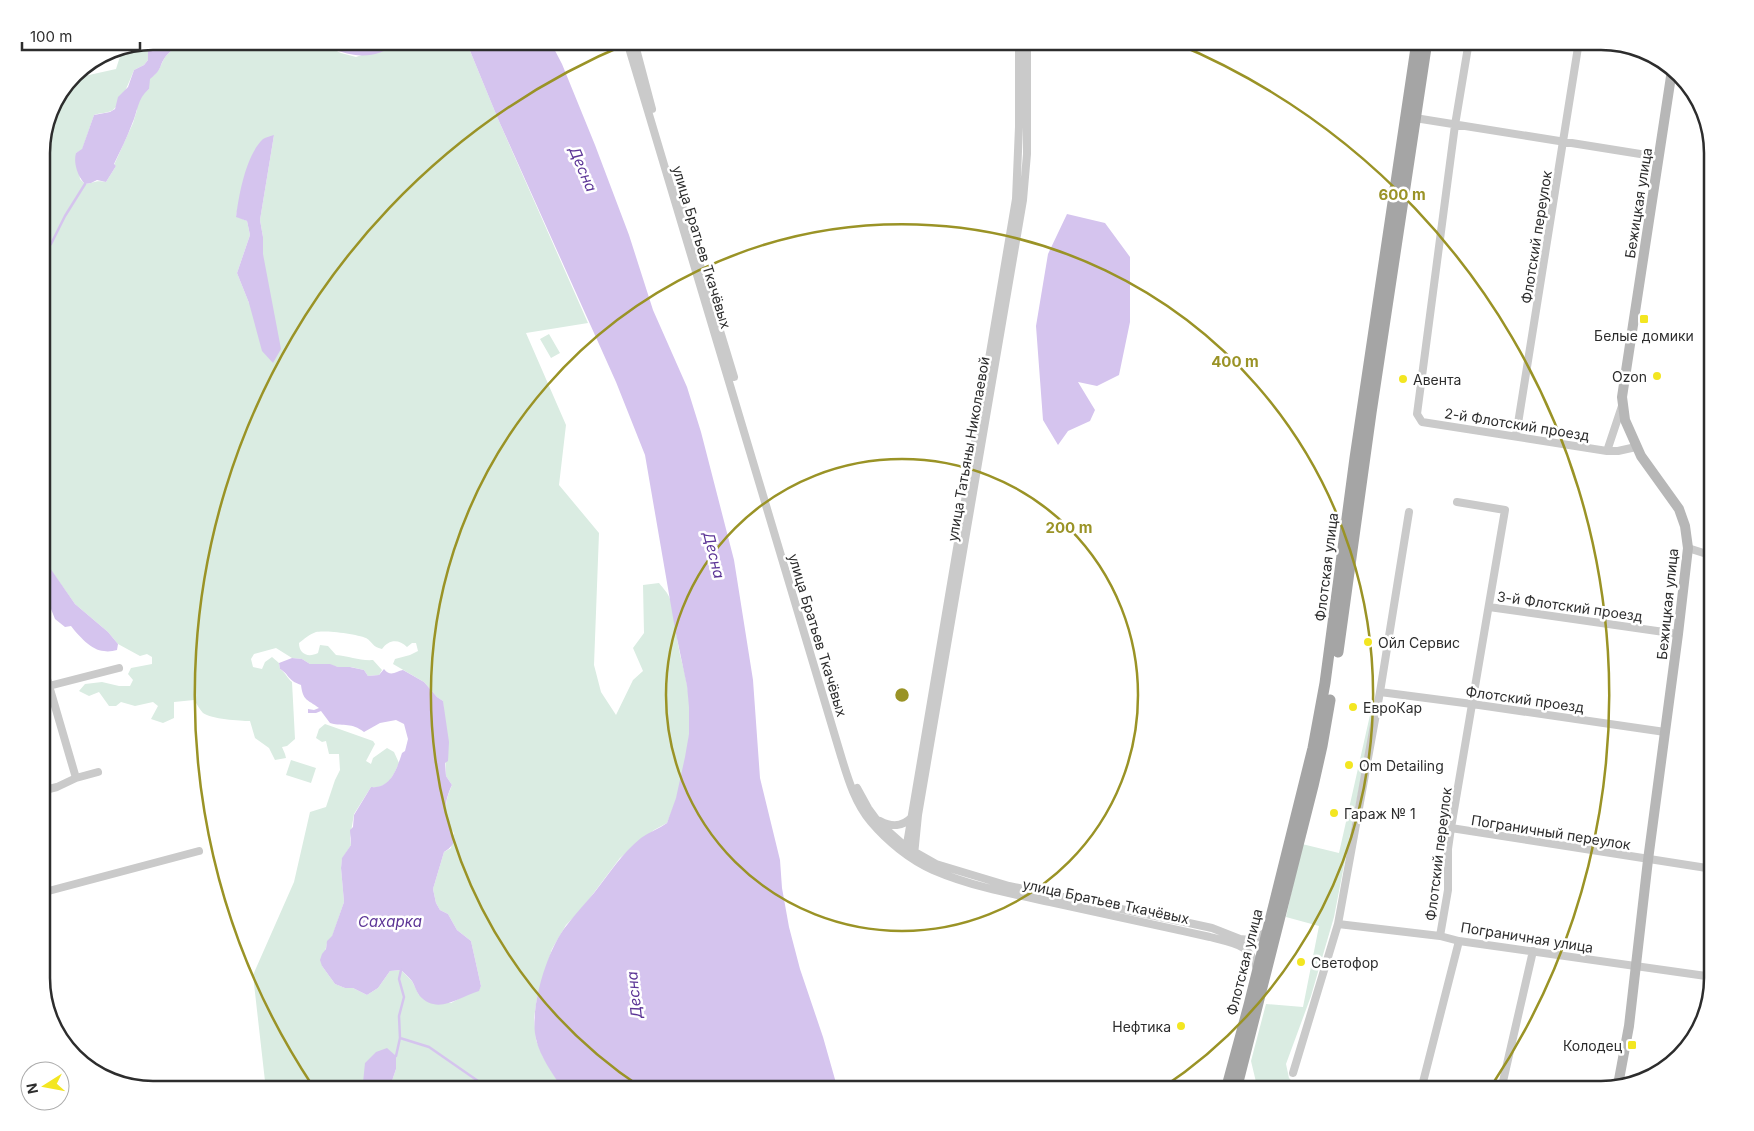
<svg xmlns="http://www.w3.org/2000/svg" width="1754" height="1131" viewBox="0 0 1754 1131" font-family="Inter,sans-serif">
<rect width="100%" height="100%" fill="#fff"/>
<path fill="#daece2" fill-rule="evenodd" d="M154 41C147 46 148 52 148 60L144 65 134 70C130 80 121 103 113 110 109 113 99 113 94 115L82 150 76 153 80 179 85 184C95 183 95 180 106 182L116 166 114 165 133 123 137 110V104L144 93 149 89V79C162 70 159 66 166 56 171 50 177 48 181 41H320V43L341 53 356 57 400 41H466L498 119 588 323 526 333 566 425 559 485 599 533 594 665 601 692 616 715 633 680 643 671 633 648 644 633 643 585 659 583C663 588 668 593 670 599 675 609 676 632 678 644 680 658 685 671 687 685 695 729 685 782 667 823L654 830 620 858 581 910 566 925 552 949 537 998 534 1018 536 1040 543 1057 563 1090H389L396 1069 363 1083 365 1090H266L253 975 294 882 310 812 326 807 335 780 340 770 339 754H329L326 741 322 742 316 738 319 729 325 724 373 741 375 744 366 761 371 764 373 758 387 748 394 752 399 763C393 776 388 789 371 787L354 814 350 838 351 845 342 859 341 868 344 902 332 937 327 943 322 966 335 984 345 988H353L367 995 378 988 390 971 401 970 412 981 419 995 451 1003 466 995 479 990 481 986 471 941 457 930 448 914 440 910 436 903 433 889 444 852 451 848 454 833C443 816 444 804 452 785L446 776 443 701 437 697 424 682 393 664 395 659 410 655 418 651 416 643H412L407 647C399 639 389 639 382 649 372 647 373 642 366 638 357 634 325 630 316 632 310 634 304 639 299 643 299 654 308 658 318 653L320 645 328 646 336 655C349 656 360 661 373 660L382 670 379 675 368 676 364 670 351 667H338L330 665 310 664 302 659 292 658 276 648 254 654 251 659 253 667 262 669 265 662 272 657 279 663 280 669C286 673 287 678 292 682L295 739 287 746 282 747 285 754 286 758 275 760 269 748 255 738 250 721C240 721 211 719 203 713 200 710 197 704 194 700L174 702V718L163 723 151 719 158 706 153 702 135 706 121 702 116 706H109L99 692 89 696 79 691 85 684 102 682 119 686H130L133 680 128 674 131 668 152 664V657L147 654 140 656 118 644 108 632 75 604 48 566 41 555V146C46 126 49 95 71 86V79L116 69 123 47ZM274 135 260 220 263 237V254L249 303 237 273 250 235 247 221 236 216 245 175Z
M549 334 560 353 551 358 540 339Z
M1370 715 1373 716 1334 917 1311 996 1286 1064 1289 1078 1301 1090H1255L1256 1082 1251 1061 1266 1004 1303 1007 1319 926 1286 917 1302 844 1339 853Z
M291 760 316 768 311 783 286 775Z"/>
<path fill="#d5c4ee" d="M154 41H181C177 48 171 50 166 56 158 67 163 69 150 79L149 89C137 99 138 111 132 124 127 138 120 151 114 164L116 166 106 182 97 180 91 183 85 184C78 177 73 163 76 153L82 149 94 115 110 112 115 109 118 97 128 87 134 70 144 65 148 60C148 53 147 46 154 41Z
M320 41H400C372 63 349 57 320 43Z
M466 41H550L562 64 595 145 629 235 653 310 687 387 701 432 734 560 753 680 760 778 780 860 782 888 789 927 800 969 823 1037 838 1090H563C553 1074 540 1057 536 1039 529 1009 547 949 567 925 575 914 585 904 594 893 609 874 622 853 641 838 649 832 659 829 667 823L676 798 685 757 689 734V707L687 686 675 629 645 455 616 382 498 119Z
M274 135 260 220 263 237V254L281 349 273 363 262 351 249 303 237 273 250 235 247 221 236 217C239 194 246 155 263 139 266 137 271 136 274 135Z
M1067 214 1105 223 1130 257V322L1119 375 1097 386 1078 382 1095 410 1090 421 1068 431 1058 445 1043 420 1036 326 1048 254Z
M41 555 75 604 108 632 118 644 117 650C113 651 108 652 104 651 92 651 78 635 71 626L65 627 55 619 49 604 41 603Z
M292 658 302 659 310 664H330L338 667H350L364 670 368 676 379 675 384 669C391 678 396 671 403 670L424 682 437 697 443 701 449 742 448 761 445 763 446 776 452 785C448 793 444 806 446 815 448 831 464 840 444 852L433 889 436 903 440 910 448 914 457 930 471 941 481 986 479 991C459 997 437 1016 419 995 416 991 415 986 412 981 409 977 405 974 401 970L390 971 378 988 367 995 353 988H345L335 984 322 966 320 960 322 954 326 949 327 941 332 936 344 902 341 868 342 858 351 845 350 830 353 827 354 815 371 787C391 789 397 768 402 753L405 751 408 739 404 724 396 720 380 723 364 732C351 722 345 727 330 723L321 711 316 713H308V709L314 710 319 708C307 699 303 701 301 685 287 680 290 675 280 669L279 663Z
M387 1048 396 1056V1069L389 1090H365L363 1083 365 1063 376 1052Z"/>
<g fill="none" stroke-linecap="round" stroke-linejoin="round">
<path stroke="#d5c4ee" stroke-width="2.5" d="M41 253 51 244 65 216 85 184
M400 1038 429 1047 491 1090
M396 1056 400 1038 399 1016 404 997 399 979 401 970"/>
<path stroke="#cacaca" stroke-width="8" d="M627 41 841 756C848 779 855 803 871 822 887 841 910 860 933 870 970 886 1012 894 1050 902 1104 914 1157 925 1210 937 1233 943 1251 944 1257 969
M634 41 652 109
M1469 41 1455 125 1417 414 1422 422 1607 451
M1415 118 1659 157
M677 189 734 377
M1622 406 1607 451H1618L1636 447
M1516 436 1579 41
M1688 548 1713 556
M1489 607 1678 634
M45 672 76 778
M41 688 119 668
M1380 692 1472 704 1665 732
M857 788 868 808 879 823 906 847 936 864 1009 886 1189 923 1212 928 1240 939 1250 940 1259 937 1267 931
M41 791 57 787 76 778 98 772
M880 821C891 827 903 827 912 817
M1451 828 1713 869
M906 850 1016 199 1019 127V41
M914 855 918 815 1023 200 1027 154V41
M41 893 199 851
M1338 924 1440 936 1459 941 1713 977
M1440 936 1448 890V849L1451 828 1505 510 1457 502
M1293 1073 1338 924 1380 692 1409 512
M1421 1090 1459 941
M1501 1090 1533 951"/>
<path stroke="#b7b7b7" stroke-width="10" d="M1618 1085 1629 1026 1648 860 1678 634 1688 548 1685 526 1679 509 1641 456 1625 420 1622 397 1672 70"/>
<path stroke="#a5a5a5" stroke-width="11" d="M1338 652 1371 413 1427 41
M1226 1090 1249 1005 1313 748 1325 683 1355 458 1417 41
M1236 1090 1313 786 1322 746 1330 700"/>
</g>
<g fill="none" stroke="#9a9326" stroke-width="2.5">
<circle cx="902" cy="695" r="236"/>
<path d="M642 1088A471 471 0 1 1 1162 1088"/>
<path d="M312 1085A707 707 0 0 1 631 42M1173 42A707 707 0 0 1 1492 1085"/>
</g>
<g fill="#f3e621" stroke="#fff" stroke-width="2">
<rect x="1639" y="314" width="10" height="10" rx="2.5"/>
<circle cx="1657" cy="376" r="5"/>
<circle cx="1403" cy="379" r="5"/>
<circle cx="1368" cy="642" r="5"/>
<circle cx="1353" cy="707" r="5"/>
<circle cx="1349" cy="765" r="5"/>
<circle cx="1334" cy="813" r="5"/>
<circle cx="1301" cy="962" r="5"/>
<circle cx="1181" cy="1026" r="5"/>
<rect x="1627" y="1040" width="10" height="10" rx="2.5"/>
</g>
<g text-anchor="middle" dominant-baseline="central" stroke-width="5" stroke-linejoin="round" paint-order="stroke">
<g font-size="14" fill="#2d2d2d" stroke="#fff">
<text transform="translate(1638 203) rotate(-81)">Бежицкая улица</text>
<text transform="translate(1536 237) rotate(-81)">Флотский переулок</text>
<text transform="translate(702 247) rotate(73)">улица Братьев Ткачёвых</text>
<text transform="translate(1517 424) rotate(9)">2-й Флотский проезд</text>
<text transform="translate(968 449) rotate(-80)">улица Татьяны Николаевой</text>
<text transform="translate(1326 567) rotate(-83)">Флотская улица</text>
<text transform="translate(1667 604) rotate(-84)">Бежицкая улица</text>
<text transform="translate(1570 606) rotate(8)">3-й Флотский проезд</text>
<text transform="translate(818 635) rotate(73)">улица Братьев Ткачёвых</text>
<text transform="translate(1525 699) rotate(8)">Флотский проезд</text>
<text transform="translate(1551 832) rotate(9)">Пограничный переулок</text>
<text transform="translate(1438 854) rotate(-83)">Флотский переулок</text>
<text transform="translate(1106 901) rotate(12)">улица Братьев Ткачёвых</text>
<text transform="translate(1527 937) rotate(9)">Пограничная улица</text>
<text transform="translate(1244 962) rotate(-76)">Флотская улица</text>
</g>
<g font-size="14" fill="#2d2d2d" stroke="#fff" text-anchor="start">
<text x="1644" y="335" text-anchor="middle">Белые домики</text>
<text x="1647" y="376" text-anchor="end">Ozon</text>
<text x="1413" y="379">Авента</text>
<text x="1378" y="642">Ойл Сервис</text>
<text x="1363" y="707">ЕвроКар</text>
<text x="1359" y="765">Om Detailing</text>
<text x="1344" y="813">Гараж № 1</text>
<text x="1311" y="962">Светофор</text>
<text x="1171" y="1026" text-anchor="end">Нефтика</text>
<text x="1622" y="1045" text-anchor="end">Колодец</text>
</g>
<g font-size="15" font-style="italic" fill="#5c3596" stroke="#fff">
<text transform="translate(583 169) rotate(67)">Десна</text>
<text transform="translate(714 555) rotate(76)">Десна</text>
<text x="390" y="921">Сахарка</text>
<text transform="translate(634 995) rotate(-96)">Десна</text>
</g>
</g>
<path d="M0 0H1754V1131H0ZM153 50H1601A103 103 0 0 1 1704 153V978A103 103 0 0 1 1601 1081H153A103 103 0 0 1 50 978V153A103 103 0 0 1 153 50Z" fill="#fff" fill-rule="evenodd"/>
<path fill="none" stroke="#2d2d2d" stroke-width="2.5" d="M153 50H1601A103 103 0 0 1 1704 153V978A103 103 0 0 1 1601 1081H153A103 103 0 0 1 50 978V153A103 103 0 0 1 153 50Z"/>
<circle cx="902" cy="695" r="8" fill="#9a9326" stroke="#fff" stroke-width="2.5"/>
<g font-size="15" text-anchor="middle" font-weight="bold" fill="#9a9326" stroke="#fff" stroke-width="5" stroke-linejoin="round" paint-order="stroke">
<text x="1402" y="200">600 m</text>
<text x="1235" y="367">400 m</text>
<text x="1069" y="533">200 m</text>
</g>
<g transform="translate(45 1086) rotate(259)"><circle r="24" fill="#ffffff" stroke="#ababab"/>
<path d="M0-4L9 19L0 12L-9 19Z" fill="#f3e621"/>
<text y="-8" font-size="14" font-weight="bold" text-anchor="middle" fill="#2d2d2d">N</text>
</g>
<path d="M22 42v8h118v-8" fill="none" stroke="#2d2d2d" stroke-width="2.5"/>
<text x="30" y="42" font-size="15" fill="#2d2d2d" stroke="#ffffff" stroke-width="4" paint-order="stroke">100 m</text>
</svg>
